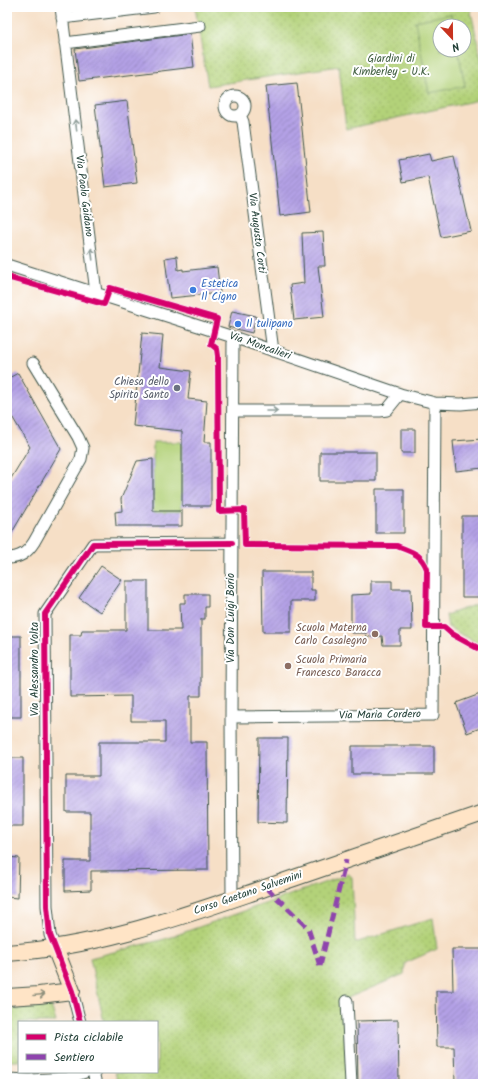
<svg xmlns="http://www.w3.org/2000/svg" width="490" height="1091" viewBox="0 0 490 1091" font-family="Kalam,sans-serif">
<defs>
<pattern id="grass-dots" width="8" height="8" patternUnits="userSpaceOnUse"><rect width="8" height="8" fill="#b3d279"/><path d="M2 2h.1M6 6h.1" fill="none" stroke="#9ab569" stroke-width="1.8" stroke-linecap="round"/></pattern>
<pattern id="building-hatch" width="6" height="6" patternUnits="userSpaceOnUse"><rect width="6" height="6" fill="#b4a1e6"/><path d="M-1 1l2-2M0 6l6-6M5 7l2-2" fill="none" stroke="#9284bb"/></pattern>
</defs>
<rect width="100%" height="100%" fill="#fff"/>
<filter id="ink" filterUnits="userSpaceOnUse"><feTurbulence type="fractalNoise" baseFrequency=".025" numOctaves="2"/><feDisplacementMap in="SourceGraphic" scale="8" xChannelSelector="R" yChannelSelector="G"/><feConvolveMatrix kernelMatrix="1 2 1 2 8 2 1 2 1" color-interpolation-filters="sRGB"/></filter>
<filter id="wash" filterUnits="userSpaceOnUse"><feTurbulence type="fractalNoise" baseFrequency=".012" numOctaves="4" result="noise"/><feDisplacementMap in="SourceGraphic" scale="16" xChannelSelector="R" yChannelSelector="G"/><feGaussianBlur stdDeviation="0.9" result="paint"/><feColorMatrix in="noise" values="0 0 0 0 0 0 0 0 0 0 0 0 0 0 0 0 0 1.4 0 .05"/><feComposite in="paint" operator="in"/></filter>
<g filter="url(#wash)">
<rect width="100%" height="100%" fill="#f6dfc6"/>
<path fill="url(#grass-dots)" stroke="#698856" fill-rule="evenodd" d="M195 7H470L483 67V99L346 129 339 66 208 86ZM440 26H464V50H440Z
M483 602V646L448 627 446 615Z
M349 874 352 877 355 943 433 918 437 949 405 963 404 974 343 1000 347 1084H118L115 1072H157V1022H104L90 958 165 939Z
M51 1005 56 1022H19V1061H7V1010Z"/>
<path fill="#b3d279" stroke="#698856" d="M451 14 453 26H440V50H458L465 86 429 93 415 21Z
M153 442H182V511H153Z"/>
<g id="blocks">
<path fill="url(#building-hatch)" d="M190 34 194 67 79 81 75 49Z
M297 83 311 212 280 216 266 86Z
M127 101 137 183 105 187 95 105Z
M429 154 431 161 454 156 471 231 441 237 428 177 403 182 399 160Z
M323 232 325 266H318L324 317 294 320 290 285 304 283 302 233Z
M177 256 178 270 183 269V271L217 267 220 293 170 298 165 258Z
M232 311 256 316 252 333 228 327Z
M142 333 163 335 160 367 191 371 188 399 207 401 204 442H211V506H182V431L133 426Z
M18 373 61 449 7 541V485L30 447 7 408V379Z
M401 429H415V453H401Z
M483 439V468L456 471 453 441Z
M320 452H376V481H320Z
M153 459V511H182V526H116L115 512 122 511 121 499 137 461Z
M376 489H404V533H376Z
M462 516H483V597H462Z
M101 566 122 580 100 612 79 598Z
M262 572H311V590H315V601H291V632H263Z
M126 581H148V630H181L180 603H185V594H208V607H205V619H201V696H190V742H207L208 870 91 871V890L65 891V861H90V812H66V776H99V742H165V721H131V696L70 697V635H81L82 630H126Z
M371 581H392V589H411L412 630H400V645H383L382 636 367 637 366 633H351V595L371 594Z
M7 636H21V717H7Z
M483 693V727L467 733 456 703Z
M259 738H288L287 823 258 822Z
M352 746H434V774H352Z
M7 758H23V826H7Z
M7 857 19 858 18 898 7 897Z
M452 949H483V1084H455L454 1047H437L436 991H453Z
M398 1020 399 1084H358L357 1021Z"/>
</g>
</g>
<g filter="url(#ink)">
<use href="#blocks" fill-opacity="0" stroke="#3f554a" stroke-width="1"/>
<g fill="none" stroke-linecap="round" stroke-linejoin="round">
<g stroke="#3f554a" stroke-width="13">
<path id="street" d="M61 7 96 293
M62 18 154 7
M65 43 200 26
M225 106a10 10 0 1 1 20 0a10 10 0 1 1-20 0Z
M240 115 243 122 273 351
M7 265 233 337 400 394 435 403 461 404 483 402
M233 411H380L387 410 400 394
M7 558C20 558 27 553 34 542L81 459 83 448 78 437 33 363
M231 717 433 715 435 403
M232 899 231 717 233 337
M55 948 50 935 47 906 45 614 93 544 232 543
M72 991 80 1022
M347 1001 351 1084
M93 1072 96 1084
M7 1079 29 1080 68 1078 85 1072"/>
</g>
<g stroke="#3f554a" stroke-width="18">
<path id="secondary" d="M7 953C98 947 180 917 265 888 338 863 410 838 483 813
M7 997 39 995 72 991 55 948"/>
</g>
<use href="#street" stroke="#fff" stroke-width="11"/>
<use href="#secondary" stroke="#ffe4c6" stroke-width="16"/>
<path stroke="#8e44ad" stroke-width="5" stroke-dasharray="10 5" stroke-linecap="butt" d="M266 887 308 928 320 966
M320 966 346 860"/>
<g stroke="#fff" stroke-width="8">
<path id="cycleway" d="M7 277 104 304 110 288 217 319 211 344 217 349 218 356 219 511 244 510 245 545 397 546C411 552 421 553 427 569L426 627H444L452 634 483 651
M80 1022 72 991 50 935 47 906 45 614 93 544 232 543"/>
</g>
<use href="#cycleway" stroke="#d6006c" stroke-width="6"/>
</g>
<defs><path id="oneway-shaft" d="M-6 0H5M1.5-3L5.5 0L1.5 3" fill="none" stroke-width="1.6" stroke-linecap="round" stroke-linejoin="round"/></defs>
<g stroke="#8f9e9a">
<use href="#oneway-shaft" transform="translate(76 125) rotate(-97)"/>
<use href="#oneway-shaft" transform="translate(92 254) rotate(-97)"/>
<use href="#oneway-shaft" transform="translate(272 411)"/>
</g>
<use stroke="#8f907d" href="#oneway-shaft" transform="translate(39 995) rotate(-5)"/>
</g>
<g fill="#3f7fe0" stroke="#fff" stroke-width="1.5">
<circle cx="193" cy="290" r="4"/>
<circle cx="238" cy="324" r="4"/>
</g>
<circle fill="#6b7280" stroke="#fff" stroke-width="1.5" cx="177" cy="388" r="4"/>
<g fill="#8d6e63" stroke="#fff" stroke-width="1.5">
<circle cx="375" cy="634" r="4"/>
<circle cx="288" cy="666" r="4"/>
</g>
<g text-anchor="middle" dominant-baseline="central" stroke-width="4" stroke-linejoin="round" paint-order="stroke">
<g font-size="11" fill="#446245" stroke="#fff">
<text x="391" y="59">Giardini di<tspan x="391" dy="13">Kimberley - U.K.</tspan></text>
</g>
<g font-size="11" fill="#1f3d34" stroke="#fff">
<text transform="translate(84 196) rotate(83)">Via Paolo Gaidano</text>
<text transform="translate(257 233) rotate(83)">Via Augusto Corti</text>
<text transform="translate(260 346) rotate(19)">Via Moncalieri</text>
<text transform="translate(231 618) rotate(-90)">Via Don Luigi Borio</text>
<text transform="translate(35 669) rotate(-90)">Via Alessandro Volta</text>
<text transform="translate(380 715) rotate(-1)">Via Maria Cordero</text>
<text transform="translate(248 893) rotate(-19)">Corso Gaetano Salvemini</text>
</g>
<g font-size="11" fill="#366cbe" stroke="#fff" text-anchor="start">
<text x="201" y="284">Estetica<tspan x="201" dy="13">Il Cigno</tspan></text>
<text x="246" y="324">Il tulipano</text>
</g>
<g font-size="11" fill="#5b616d" stroke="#fff" text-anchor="end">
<text x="169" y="382">Chiesa dello<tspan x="169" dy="13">Spirito Santo</tspan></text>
</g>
<g font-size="11" fill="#785e54" stroke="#fff" text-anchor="end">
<text x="367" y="628">Scuola Materna<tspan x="367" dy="13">Carlo Casalegno</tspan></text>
<text x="296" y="660" text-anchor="start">Scuola Primaria<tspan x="296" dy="13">Francesco Baracca</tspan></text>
</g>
</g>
<rect width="490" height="1091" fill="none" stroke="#fff" stroke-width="24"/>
<rect x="18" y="1021" width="140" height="52" fill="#ffffff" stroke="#a5b1ae"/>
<rect x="26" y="1034" width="20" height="6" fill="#d6006c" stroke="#a5b1ae"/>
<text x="54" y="1041" font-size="12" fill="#1f3d34">Pista ciclabile</text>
<rect x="26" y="1054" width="20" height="6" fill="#8e44ad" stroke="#a5b1ae"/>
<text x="54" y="1061" font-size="12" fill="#1f3d34">Sentiero</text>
<g transform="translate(452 38) rotate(158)"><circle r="19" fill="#ffffff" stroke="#a5b1ae"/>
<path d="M0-3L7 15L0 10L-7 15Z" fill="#c8321e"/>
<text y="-6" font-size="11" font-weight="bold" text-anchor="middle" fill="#1f3d34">N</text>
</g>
</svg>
